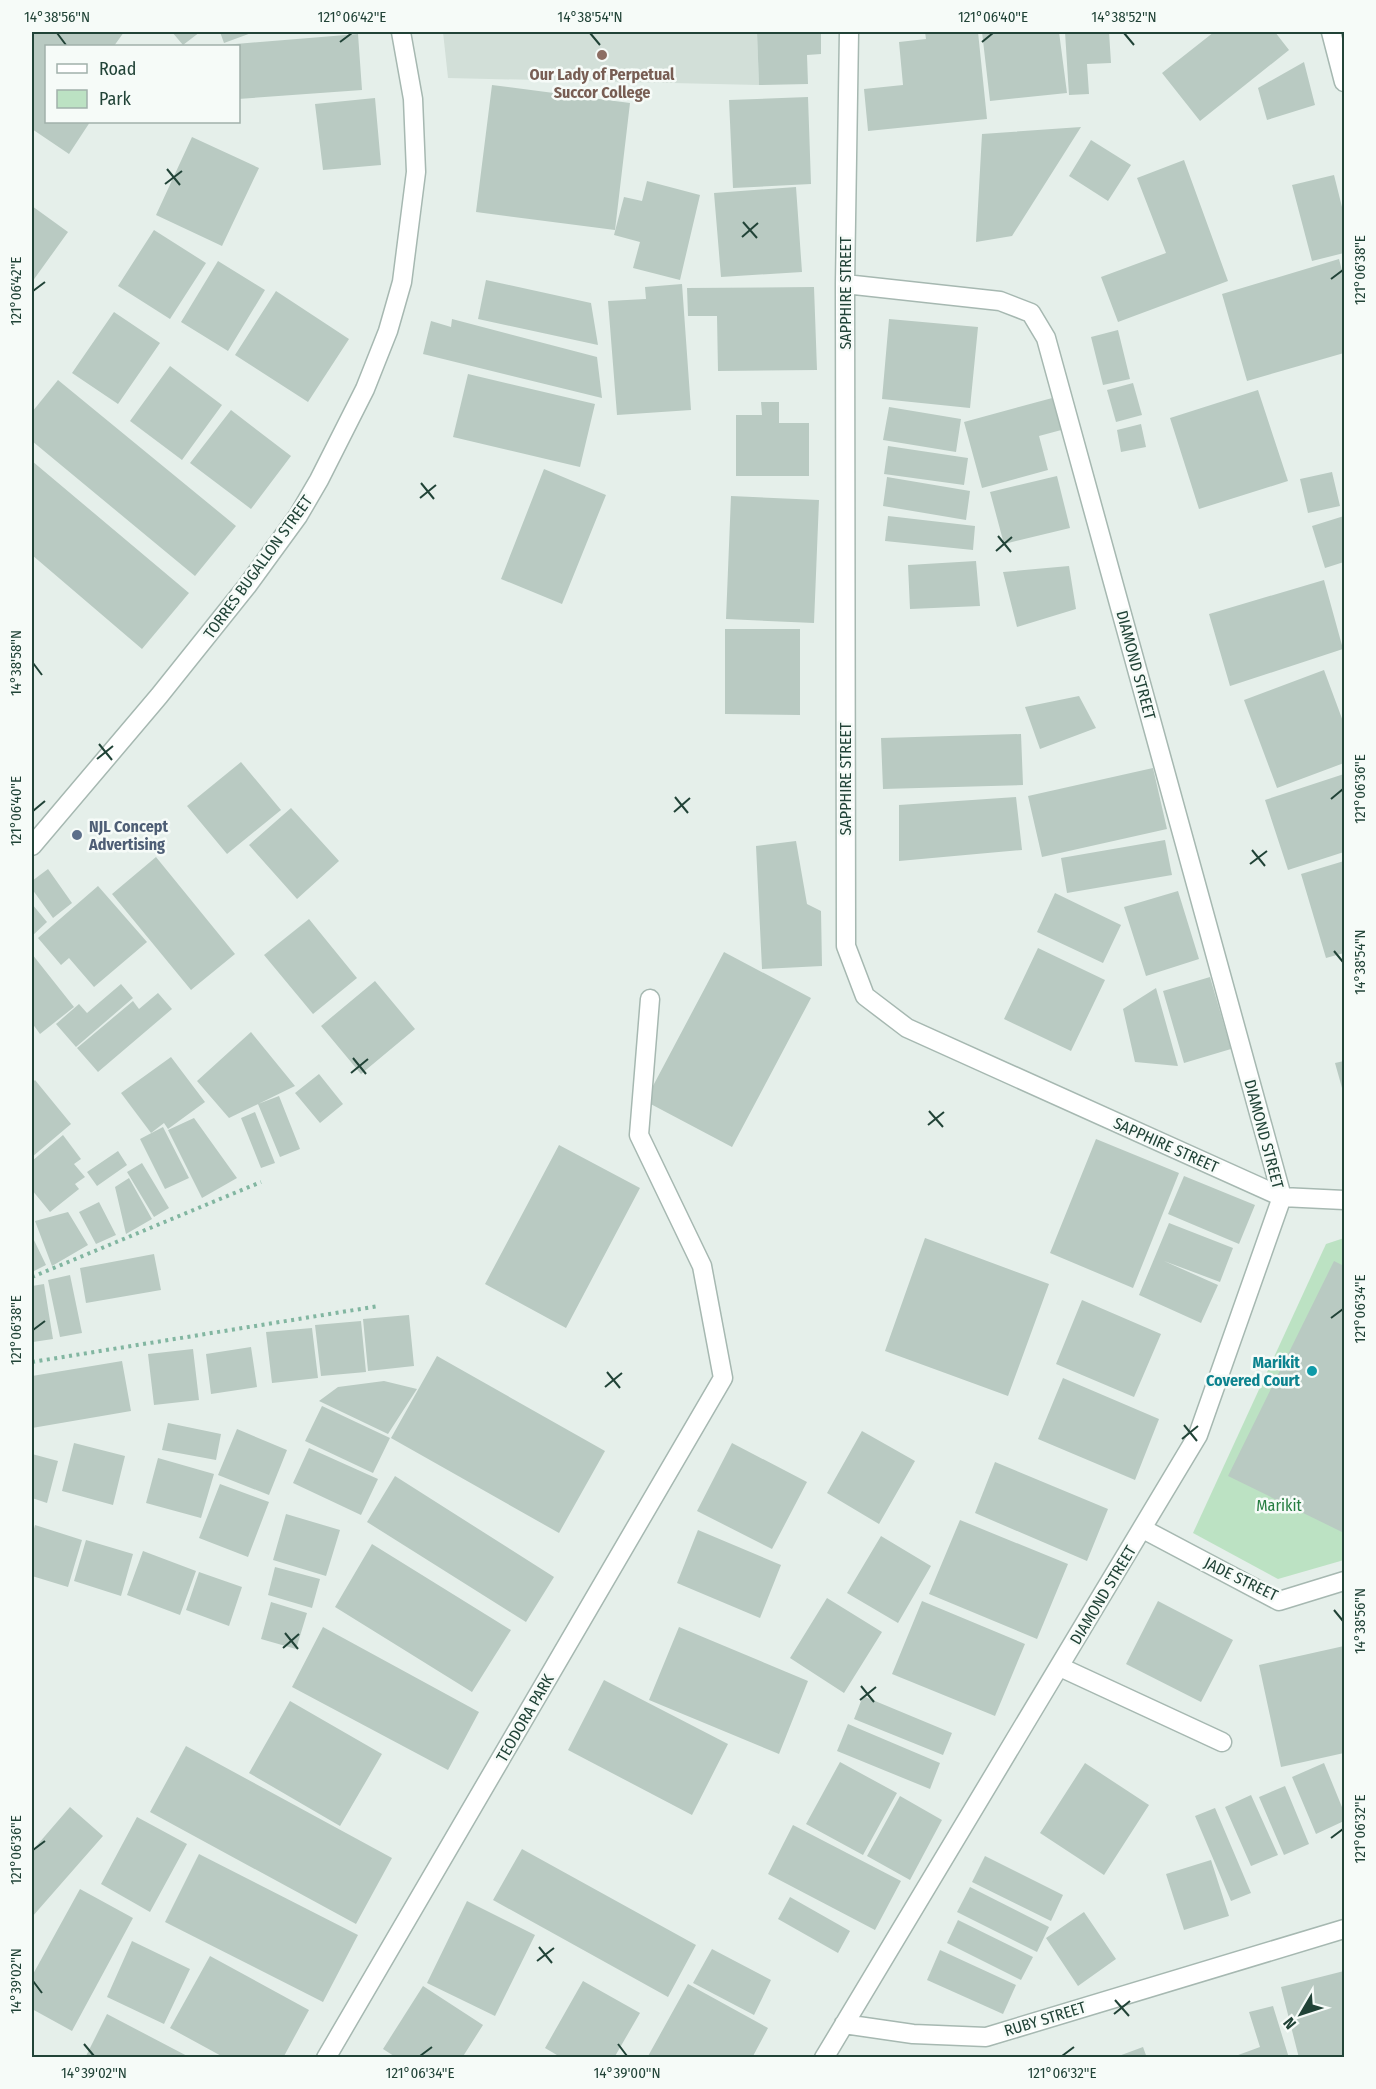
<svg xmlns="http://www.w3.org/2000/svg" width="1376" height="2089" viewBox="0 0 1376 2089" font-family="'Fira Sans Condensed',sans-serif">
<rect width="100%" height="100%" fill="#e5efea"/>
<path fill="#d2dfd8" d="M443 32H757L759 85 448 78Z"/>
<path fill="#bce2c3" d="M1344 1238V1560L1278 1579 1193 1533 1326 1244Z"/>
<path fill="#b9cac2" d="M32 32H124L114 46H46V122H90L69 154 32 129Z
M172 32H200L183 45Z
M220 32H254L224 43Z
M757 32H821V54L807 55 808 84 759 85Z
M925 32H978L987 119 868 131 864 89 903 85 899 42 926 39Z
M982 32H1059L1067 93 990 101Z
M1065 32H1109L1111 63 1087 64 1089 94 1069 95Z
M1214 32H1275L1289 50 1200 121 1162 73Z
M358 34 362 90 238 99V46H224V45Z
M1304 62 1315 105 1267 120 1258 88Z
M492 85 630 103 615 230 476 212Z
M808 97 811 184 733 188 729 100Z
M375 98 381 165 323 170 315 104Z
M1081 127 1012 236 976 242 982 134Z
M192 137 259 168 222 246 156 215Z
M1091 140 1131 165 1108 201 1069 176Z
M1184 160 1228 281 1118 322 1101 277 1166 253 1137 178Z
M1334 175 1344 215V253L1312 261 1292 185Z
M647 181 700 195 680 280 633 268 640 242 614 235 624 197 642 201Z
M796 187 802 272 721 277 714 193Z
M32 206 68 232 32 282Z
M154 230 206 263 170 319 118 286Z
M1339 259 1344 278V353L1247 381 1222 294Z
M218 261 265 290 228 351 181 322Z
M486 280 591 303 598 345 478 319Z
M682 284 691 410 617 415 608 301 646 299 645 287Z
M814 287 817 370 718 371 717 316H688L687 288Z
M276 291 349 339 308 402 235 355Z
M114 312 160 343 118 404 72 373Z
M452 319 597 357 602 398 423 354 431 321 451 327Z
M889 319 978 327 970 408 882 399Z
M1118 330 1130 379 1103 385 1091 337Z
M170 366 222 405 182 460 130 421Z
M468 374 595 404 580 467 453 437Z
M58 380 236 526 195 576 32 441V412Z
M1133 383 1142 415 1116 422 1107 390Z
M1258 390 1288 481 1199 509 1170 418Z
M1056 397 1065 429 1039 436 1048 470 982 488 964 422Z
M761 402H779V423H809V476H736V415H762Z
M889 407 961 419 956 452 883 440Z
M231 410 291 456 251 509 190 463Z
M1141 424 1146 447 1121 452 1117 430Z
M888 446 968 458 964 485 884 474Z
M32 461 189 593 142 649 32 555Z
M544 469 606 495 562 604 501 579Z
M1332 472 1340 506 1308 513 1300 479Z
M1057 476 1070 528 1004 544 990 492Z
M887 477 970 491 966 520 883 506Z
M731 496 819 500 814 623 726 619Z
M888 516 975 526 973 550 885 541Z
M1344 516V562L1325 568 1312 526Z
M976 561 980 606 910 609 908 565Z
M1069 566 1076 609 1017 627 1003 572Z
M1324 580 1343 649 1230 686 1209 614Z
M725 629H800V715L725 714Z
M1324 670 1344 724V763L1277 788 1244 700Z
M1079 696 1096 728 1040 749 1025 707Z
M1021 734 1023 785 883 789 881 738Z
M241 762 281 810 227 854 187 806Z
M1153 768 1167 829 1042 857 1028 796Z
M1344 774V852L1288 870 1265 800Z
M1016 797 1022 850 899 861V805Z
M291 808 339 861 297 899 249 845Z
M1165 840 1172 875 1067 893 1061 858Z
M796 841 807 904 821 911 822 966 762 969 756 846Z
M156 857 235 954 191 990 112 894Z
M1344 861V953L1326 958 1301 874Z
M48 869 72 903 53 918 32 889V881Z
M98 886 147 942 94 987 69 958 61 965 38 938Z
M1178 891 1199 959 1146 976 1124 907Z
M1055 893 1121 925 1103 963 1037 932Z
M32 904 47 922 32 936Z
M309 919 357 978 313 1014 264 955Z
M1038 948 1105 980 1071 1051 1004 1019Z
M724 952 811 998 732 1147 645 1101Z
M32 954 74 1007 40 1034 32 1023Z
M1210 977 1231 1049 1184 1063 1163 991Z
M375 981 415 1029 361 1074 321 1026Z
M121 984 133 998 76 1047 56 1024 79 1004 87 1013Z
M1156 988 1178 1066 1135 1062 1123 1009Z
M158 993 172 1009 98 1072 77 1048 133 1001 139 1009Z
M251 1032 295 1086 229 1118 197 1081Z
M171 1057 205 1102 168 1129 164 1123 151 1133 121 1093Z
M1344 1061V1095L1335 1063Z
M319 1074 343 1104 320 1123 295 1093Z
M35 1080 71 1124 32 1157V1083Z
M279 1096 300 1149 280 1157 258 1104Z
M255 1112 275 1163 261 1168 241 1118Z
M194 1118 237 1178 202 1198 168 1130Z
M163 1127 189 1178 165 1189 140 1139Z
M63 1135 81 1159 74 1164 85 1177 75 1184 79 1189 50 1212 32 1190V1161Z
M1096 1139 1179 1173 1133 1288 1050 1253Z
M559 1145 640 1188 566 1328 485 1284Z
M118 1151 127 1165 97 1186 87 1172Z
M142 1163 169 1208 154 1217 127 1172Z
M1184 1176 1255 1205 1239 1244 1168 1214Z
M129 1178 152 1219 126 1234 115 1187Z
M99 1202 116 1235 96 1244 79 1212Z
M68 1212 88 1245 52 1266 35 1221Z
M1169 1223 1233 1248 1220 1282 1164 1261 1218 1285 1201 1323 1139 1295Z
M32 1236 46 1265 32 1272Z
M925 1238 1049 1284 1008 1396 885 1351Z
M154 1254 161 1290 86 1303 80 1268Z
M1334 1261 1344 1266V1533L1228 1476Z
M70 1275 82 1333 60 1337 48 1280Z
M44 1284 53 1339 33 1342 32 1286Z
M1082 1300 1161 1334 1134 1397 1056 1364Z
M409 1315 414 1366 368 1371 363 1319Z
M361 1321 366 1372 321 1376 315 1325Z
M312 1328 318 1378 272 1383 266 1332Z
M251 1347 257 1387 211 1394 206 1354Z
M193 1349 199 1400 154 1405 148 1354Z
M437 1356 605 1451 559 1533 391 1438Z
M122 1361 131 1411 32 1428V1376Z
M1063 1378 1159 1419 1135 1480 1038 1439Z
M384 1381 417 1389 388 1434 319 1401 338 1387Z
M322 1406 390 1438 373 1473 305 1441Z
M168 1423 221 1434 216 1460 162 1450Z
M237 1429 287 1450 269 1495 218 1475Z
M862 1431 915 1461 879 1524 827 1493Z
M74 1443 125 1456 113 1505 62 1491Z
M732 1443 807 1482 772 1549 697 1511Z
M309 1448 378 1479 361 1515 293 1483Z
M32 1454 58 1461 47 1503 32 1498Z
M158 1458 214 1474 201 1518 146 1503Z
M995 1462 1108 1509 1087 1561 975 1513Z
M395 1476 554 1577 526 1622 367 1522Z
M220 1484 269 1502 248 1557 199 1538Z
M286 1514 340 1530 326 1576 273 1560Z
M960 1520 1068 1564 1037 1639 929 1594Z
M35 1525 82 1540 68 1587 32 1576V1536Z
M698 1530 781 1565 760 1618 677 1583Z
M881 1536 931 1566 898 1623 847 1593Z
M86 1540 133 1554 121 1596 74 1581Z
M372 1544 511 1630 472 1692 335 1607Z
M143 1551 196 1571 180 1615 127 1595Z
M275 1567 320 1579 312 1608 268 1595Z
M199 1572 242 1587 229 1626 186 1610Z
M827 1598 882 1632 844 1693 790 1658Z
M922 1601 1025 1644 995 1716 892 1674Z
M1158 1601 1233 1640 1201 1702 1126 1664Z
M271 1602 307 1613 296 1649 261 1639Z
M323 1627 479 1712 448 1770 292 1687Z
M679 1627 808 1681 779 1754 649 1700Z
M1344 1646V1753L1281 1767 1259 1665Z
M604 1680 728 1744 692 1815 568 1750Z
M863 1696 952 1733 943 1755 854 1719Z
M290 1701 382 1754 340 1826 249 1773Z
M848 1724 940 1763 930 1789 837 1751Z
M186 1746 392 1858 356 1924 150 1812Z
M840 1762 897 1793 863 1855 806 1824Z
M1085 1763 1149 1805 1104 1875 1040 1833Z
M1324 1763 1344 1812V1821L1316 1834 1292 1777Z
M1285 1786 1309 1844 1284 1855 1259 1797Z
M1251 1795 1278 1855 1251 1866 1225 1807Z
M900 1796 942 1820 910 1880 867 1856Z
M70 1807 103 1836 32 1917V1851Z
M1215 1808 1251 1893 1231 1901 1195 1816Z
M137 1817 187 1844 150 1912 101 1884Z
M793 1825 901 1881 875 1930 768 1874Z
M522 1849 696 1945 668 1997 493 1900Z
M199 1854 358 1935 323 2002 165 1922Z
M985 1856 1063 1895 1051 1921 972 1882Z
M1211 1860 1229 1916 1184 1930 1166 1874Z
M970 1887 1049 1927 1037 1952 957 1912Z
M80 1889 133 1918 72 2031 32 2009V1976Z
M790 1897 850 1931 838 1953 778 1919Z
M467 1901 535 1935 495 2016 427 1983Z
M1084 1912 1116 1959 1078 1986 1046 1938Z
M958 1920 1033 1957 1021 1980 947 1943Z
M132 1941 190 1969 164 2024 107 1997Z
M712 1949 771 1980 754 2015 693 1983Z
M940 1950 1016 1985 1003 2014 927 1980Z
M210 1956 309 2010 283 2058H225L170 2028Z
M1344 1971V2058H1299L1281 1987Z
M583 1981 640 2013 614 2058H562L545 2048Z
M688 1984 768 2028 752 2058H647Z
M423 1986 483 2025 462 2058H397L383 2049Z
M1273 2006 1289 2058H1230L1260 2047 1249 2012Z
M107 2014 191 2058H85Z
M1143 2047 1147 2058H1116V2057Z"/>
<g fill="none" stroke-linecap="round" stroke-linejoin="round">
<g stroke="#a6b8b1" stroke-width="21">
<path id="minor" d="M849 32 845 284 846 946 865 996 907 1028 1282 1197 1344 1200
M1331 32 1344 82
M32 846 159 696 247 586 298 516 319 480 365 389 388 331 402 282 416 172 413 99 401 32
M1143 1529 1279 1601 1344 1581
M1060 1667 1222 1742
M844 2024 913 2034 986 2037 1344 1929
M326 2058 723 1378 702 1266 639 1135 650 999
M824 2058 1198 1435 1282 1197 1046 338 1031 313 1000 301 845 284"/>
</g>
<path stroke="#82b6a1" stroke-width="4" stroke-dasharray="3 4.5" stroke-linecap="butt" d="M32 1277 261 1182
M32 1362 379 1306"/>
<use href="#minor" stroke="#fff" stroke-width="18"/>
</g>
<path fill="none" stroke="#214337" stroke-width="2" d="M57 33 66 45M590 33 600 45M1124 33 1134 45M340 42 352 33M982 42 993 33M167 169 180 185M165 184 182 171M743 222 757 238M742 237 758 223M1331 279 1343 270M33 291 45 282M421 483 434 499M420 498 436 485M998 536 1011 552M996 551 1012 537M33 663 42 675M99 744 112 760M97 759 113 746M675 797 688 813M1331 799 1343 789M33 811 45 801M674 812 690 798M1252 850 1265 866M1250 864 1267 851M1334 951 1343 962M353 1058 366 1074M351 1073 368 1059M929 1111 943 1127M928 1125 944 1112M1331 1318 1343 1309M33 1330 45 1321M607 1372 620 1388M605 1387 622 1373M1184 1425 1197 1441M1182 1439 1198 1426M1334 1610 1343 1621M285 1633 298 1649M283 1648 299 1634M861 1686 874 1702M860 1700 876 1687M1331 1838 1343 1829M33 1850 45 1841M539 1947 552 1963M537 1961 554 1948M33 1981 42 1993M1115 2000 1129 2016M1114 2014 1130 2001M84 2044 94 2056M618 2044 627 2056M420 2056 432 2047M1062 2056 1074 2047"/>
<circle fill="#8d6e63" stroke="#f6fbf8" stroke-width="2" cx="602" cy="55" r="6"/>
<circle fill="#5c6f8a" stroke="#f6fbf8" stroke-width="2" cx="77" cy="835" r="6"/>
<circle fill="#0f9aa8" stroke="#f6fbf8" stroke-width="2" cx="1312" cy="1371" r="6"/>
<g text-anchor="middle" dominant-baseline="central" stroke-width="5" stroke-linejoin="round" paint-order="stroke">
<g font-size="16" font-weight="bold" fill="#785e54" stroke="#f6fbf8">
<text x="602" y="74">Our Lady of Perpetual<tspan x="602" dy="18">Succor College</tspan></text>
</g>
<g font-size="16" fill="#214337" stroke="#f6fbf8">
<text transform="translate(845 293) rotate(-90)">SAPPHIRE STREET</text>
<text transform="translate(258 567) rotate(-54)">TORRES BUGALLON STREET</text>
<text transform="translate(1136 665) rotate(75)">DIAMOND STREET</text>
<text transform="translate(845 779) rotate(-90)">SAPPHIRE STREET</text>
<text transform="translate(1264 1134) rotate(75)">DIAMOND STREET</text>
<text transform="translate(1166 1145) rotate(24)">SAPPHIRE STREET</text>
<text transform="translate(1241 1579) rotate(26)">JADE STREET</text>
<text transform="translate(1103 1595) rotate(-59)">DIAMOND STREET</text>
<text transform="translate(525 1718) rotate(-60)">TEODORA PARK</text>
<text transform="translate(1045 2019) rotate(-17)">RUBY STREET</text>
</g>
<g font-size="16" font-weight="bold" fill="#4e5e75" stroke="#f6fbf8" text-anchor="start">
<text x="89" y="826">NJL Concept<tspan x="89" dy="18">Advertising</tspan></text>
</g>
<g font-size="16" font-weight="bold" fill="#0d838f" stroke="#f6fbf8" text-anchor="end">
<text x="1300" y="1362">Marikit<tspan x="1300" dy="18">Covered Court</tspan></text>
</g>
<g font-size="16" fill="#277e42" stroke="#f6fbf8">
<text x="1279" y="1505">Marikit</text>
</g>
</g>
<rect width="1376" height="2089" fill="none" stroke="#f6fbf8" stroke-width="66"/>
<rect x="45" y="45" width="195" height="78" fill="#f6fbf8" stroke="#a1b1ab" stroke-width="1.5"/>
<rect x="57" y="64" width="30" height="9" fill="#ffffff" stroke="#a1b1ab" stroke-width="1.5"/>
<text x="99" y="75" font-size="18" fill="#214337">Road</text>
<rect x="57" y="90" width="30" height="18" fill="#bce2c3" stroke="#a1b1ab" stroke-width="1.5"/>
<text x="99" y="105" font-size="18" fill="#214337">Park</text>
<g transform="translate(1301 2014) rotate(231)" stroke="#f6fbf8" stroke-width="4.5" paint-order="stroke">
<path d="M0-4.5L10 22L0 15L-10 22Z" fill="#214337"/>
<text y="-9" font-size="16" font-weight="bold" text-anchor="middle" fill="#214337">N</text>
</g>
<rect x="33" y="33" width="1310" height="2023" fill="none" stroke="#214337" stroke-width="2"/>
<g font-size="15" text-anchor="middle" fill="#214337">
<text x="57" y="22">14°38'56"N</text>
<text x="352" y="22">121°06'42"E</text>
<text x="590" y="22">14°38'54"N</text>
<text x="993" y="22">121°06'40"E</text>
<text x="1124" y="22">14°38'52"N</text>
<text transform="translate(1360 270) rotate(-90)" y="5">121°06'38"E</text>
<text transform="translate(16 291) rotate(-90)" y="5">121°06'42"E</text>
<text transform="translate(16 663) rotate(-90)" y="5">14°38'58"N</text>
<text transform="translate(1360 789) rotate(-90)" y="5">121°06'36"E</text>
<text transform="translate(16 811) rotate(-90)" y="5">121°06'40"E</text>
<text transform="translate(1360 962) rotate(-90)" y="5">14°38'54"N</text>
<text transform="translate(1360 1309) rotate(-90)" y="5">121°06'34"E</text>
<text transform="translate(16 1330) rotate(-90)" y="5">121°06'38"E</text>
<text transform="translate(1360 1621) rotate(-90)" y="5">14°38'56"N</text>
<text transform="translate(1360 1829) rotate(-90)" y="5">121°06'32"E</text>
<text transform="translate(16 1850) rotate(-90)" y="5">121°06'36"E</text>
<text transform="translate(16 1981) rotate(-90)" y="5">14°39'02"N</text>
<text x="94" y="2078">14°39'02"N</text>
<text x="420" y="2078">121°06'34"E</text>
<text x="627" y="2078">14°39'00"N</text>
<text x="1062" y="2078">121°06'32"E</text>
</g>
</svg>
